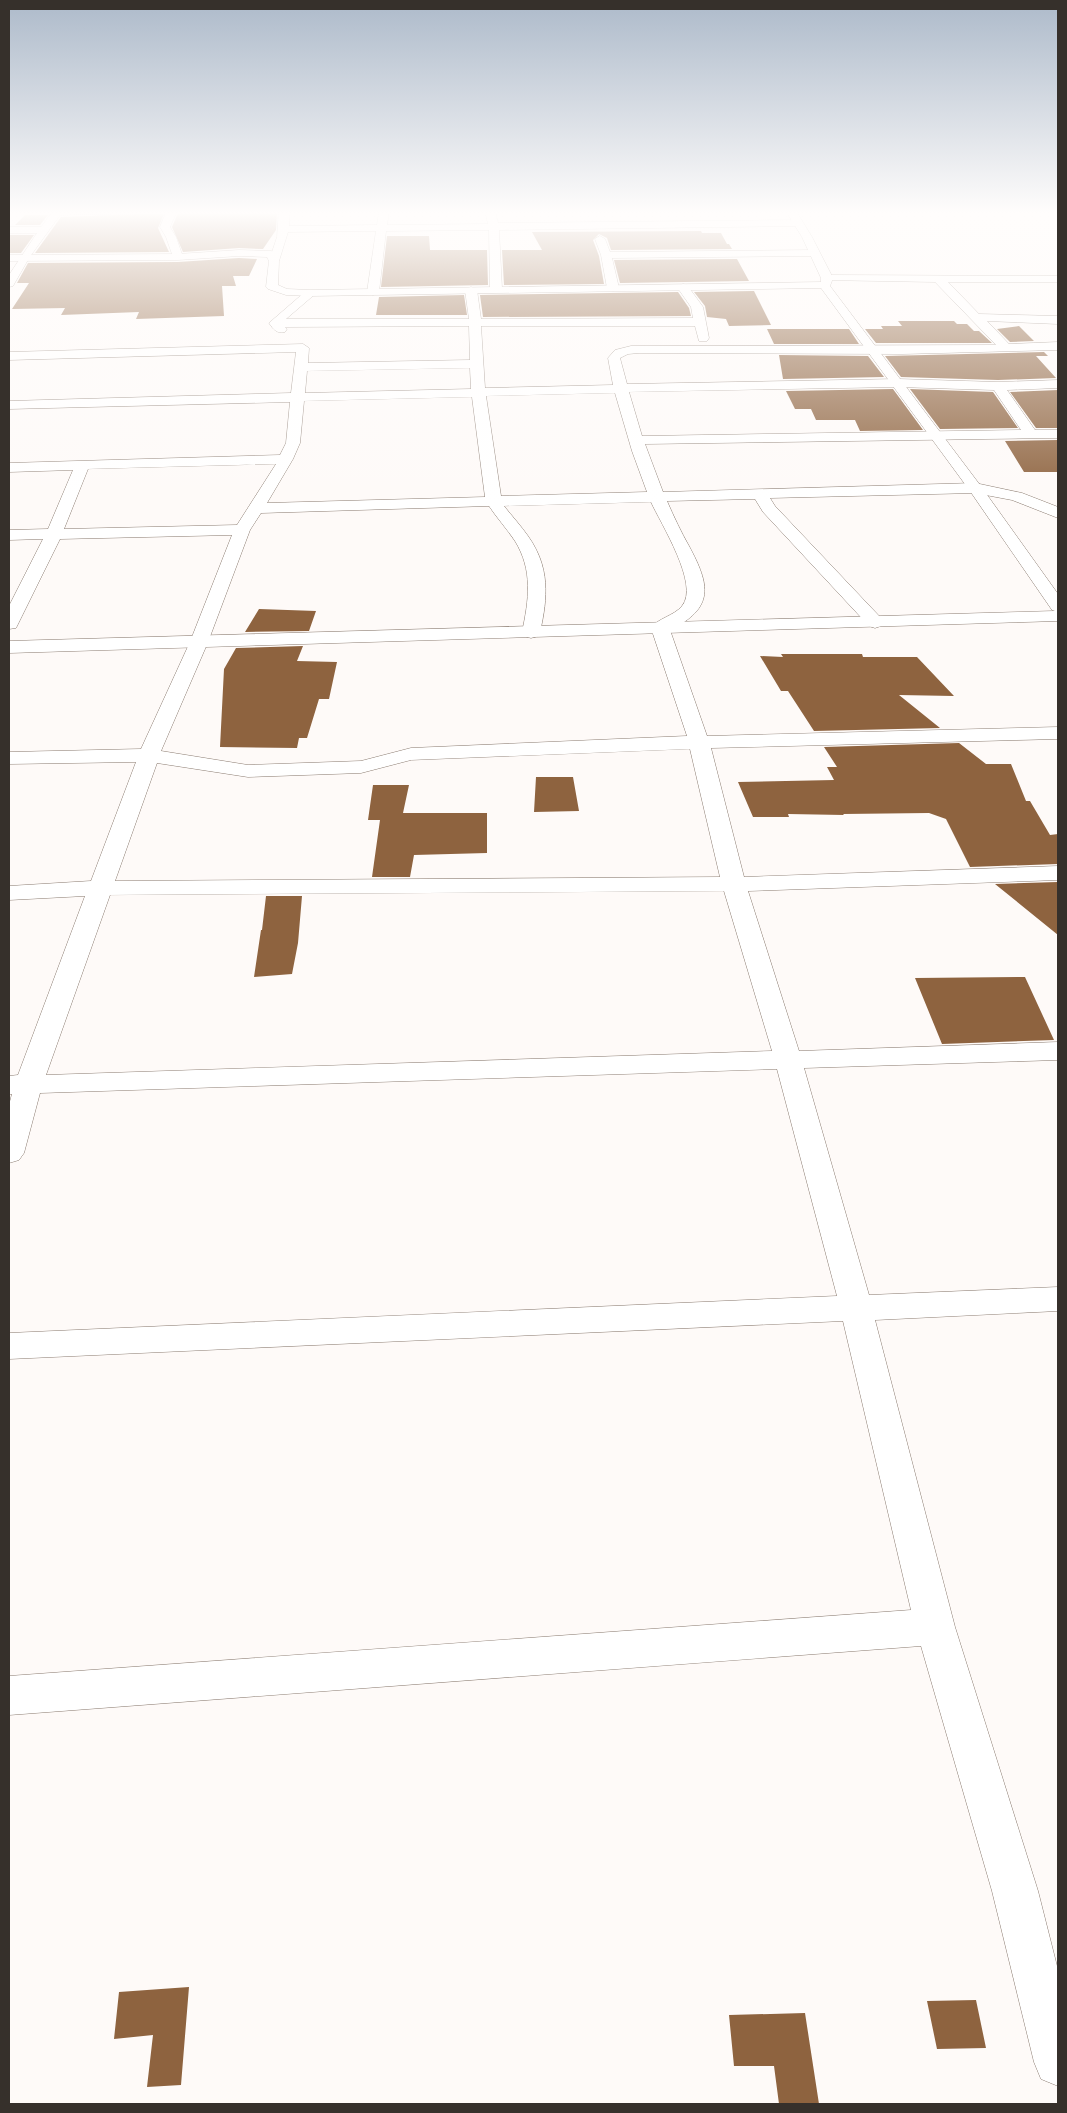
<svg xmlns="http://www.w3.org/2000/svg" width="1067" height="2113" viewBox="0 0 1067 2113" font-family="'PT Sans Narrow',sans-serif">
<rect width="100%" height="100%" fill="#fefaf8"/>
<path fill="#8e633f" d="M277 211 276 230 263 249 239 248 183 252 172 227 178 213Z
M138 214H164L158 228 169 252 35 253 61 217Z
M25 215H48L40 225H15Z
M701 231 702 233H721L727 244H729L732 249 611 250 607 238 599 234 593 240 599 256 604 284 504 285 502 250H542L532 232Z
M9 235H34L21 253H9Z
M387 236H429L430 250H487L488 285 381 287Z
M239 258 257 259 249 276H233L236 286H222L224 316 136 319 139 312 61 315 65 308 12 309 29 283H17L28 263 178 262Z
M737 259 749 281 620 283 614 260Z
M754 291 771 325 729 326 726 319 707 317 705 306 694 292Z
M678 292 689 308 691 316 483 317 480 295Z
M464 295 467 315H376L379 297Z
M898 321H954L957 324H967L974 331H979L992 343H876L865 329H883L881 326H902Z
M1019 326 1034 341 1010 342 997 329Z
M767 329H849L859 344H774Z
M1044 352 1048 356H1036L1056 378 998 380 901 377 885 356Z
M779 355 868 356 884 377 783 379Z
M893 389 923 430 860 431 855 420H816L811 409H795L786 391Z
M910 389 993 392 1018 428 940 429Z
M1058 390V428H1036L1010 392Z
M1058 440V472H1024L1005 441Z
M259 609 316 611 309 631 245 632Z
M303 646 297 661 337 662 329 699H319L307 738H299L297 748 220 747 224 669 236 648Z
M781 654H862L863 657H917L954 696 899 695 940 728 814 731 788 691H781L760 656 783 657Z
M959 743 986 764H1011L1026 801H1030L1050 835 1058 834V864L970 867 946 819 929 813 843 814 844 815 788 814 789 817H753L738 782 834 780 827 767H837L824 747Z
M536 777H573L579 811 534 812Z
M373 785H409L403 813H487V853L414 855 410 877H372L380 820H368Z
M1058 882V935L995 884Z
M266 896H302L298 943 292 974 254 977 261 930H262Z
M1025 977 1054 1040 942 1044 915 978Z
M189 1987 181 2085 147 2087 153 2035 114 2039 119 1992Z
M976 2000 986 2048 937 2049 927 2001Z
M805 2013 819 2104H779L774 2066H734L729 2015Z"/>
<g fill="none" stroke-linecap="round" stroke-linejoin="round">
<g stroke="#8b7c71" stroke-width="1">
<path id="minor" d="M53 211H116L111 214 60 215 29 258 13 286 9 287V275L37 233H9V227H41Z
M167 211H177L170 227 176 237 183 257 182 259H174L173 257 166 237 160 227Z
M279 211H289V226L377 225 379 211H389L387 225 488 224 485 211H495L498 223 799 220 804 223 799 226 499 230 502 289 496 292 490 289 489 230 386 231 379 292 373 295 367 292 376 231 288 232 279 261 274 264 269 261 277 237Z
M600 236 605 239 610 252 815 250 820 253 815 256 612 258 619 288 613 291 607 288 601 255 595 239Z
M827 275 1058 276V282H948L979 314 1058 316V324L987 321 1009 344 1058 342V350L902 354 639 353 628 354 620 358 627 384 898 379 998 382 1058 380V388L1007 390 1035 430H1058V438L645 444 663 492 975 483 1022 493 1058 507V518L1012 500 975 493 770 498 775 506 881 618 884 622 881 626 875 628 869 626 763 512 755 499 667 501C674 517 681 532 689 546 710 585 715 608 670 630L707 736 1058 727V739L711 748 744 877 1058 866V880L748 891 799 1051 1058 1042V1060L804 1068 869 1295 1058 1287V1311L875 1320 955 1627 1038 1891 1058 1970V2086L1041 2079 1034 2062 992 1891 921 1646 9 1715V1676L911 1610 843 1321 9 1359V1333L837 1296 777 1069 40 1093 24 1153 19 1160 9 1163V1105L12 1094H9V1076L18 1075 85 896 9 900V886L91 881 136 762 9 764V752L141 749 190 642 232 535 60 539 18 624 16 628 9 629V606L43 539 9 540V530L48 529 73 470 9 472V463L280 455 286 443 290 402 9 409V401L291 393 296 352 9 360V352L303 344 309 348 308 363 470 360 469 326 285 327 287 329 285 332C277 334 273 329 269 323L306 291H314L316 293 314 295 286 319H469L465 290 471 287 477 290 481 319 693 318 691 307 677 287 683 284 687 285 703 307 709 338 707 341H699L695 326H481L485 388 613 385 608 358 615 350 631 346 996 345 935 282 823 280 821 278 823 276ZM470 368 471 389 305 393 307 371ZM898 387 994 390 1021 430 642 436 629 392ZM615 393 632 451 647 492 501 496 486 396ZM472 397 485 497 267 503 293 459 300 443 304 401ZM276 464 237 525 64 529 88 469ZM651 502C661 524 700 585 682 606 674 616 658 618 651 628L687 736 411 748 361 761 248 765 161 751 208 642 250 530 261 513 489 506C497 518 507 529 515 541 533 570 529 600 522 632L524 636 531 638 538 636 540 632C548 597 550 567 528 536 521 526 512 516 504 506ZM690 749 720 877 115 881 157 763 248 777 361 773 411 760ZM724 891 772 1051 46 1075 110 895Z"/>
</g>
<g stroke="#8b7c71" stroke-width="1">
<path id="tertiary" d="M786 211H796L812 237 833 278 830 286 980 485 1058 594V621L9 653V641L1055 611 1052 610 970 491 821 288 310 296 286 295 268 289 266 287 269 261 267 257 239 256 178 260 9 261V255L178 254 239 250 271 251 275 252 279 261 278 285 287 289 310 290 821 282V278L802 237Z"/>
</g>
<use href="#minor" fill="#fff" fill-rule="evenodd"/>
<use href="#tertiary" fill="#fff" fill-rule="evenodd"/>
</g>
<linearGradient id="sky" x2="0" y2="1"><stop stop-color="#adbaca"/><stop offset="0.42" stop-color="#fffdfc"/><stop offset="1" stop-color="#fffdfc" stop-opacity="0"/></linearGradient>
<rect width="1067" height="507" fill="url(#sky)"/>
<rect width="1067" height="2113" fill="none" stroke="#36302b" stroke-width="20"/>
</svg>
